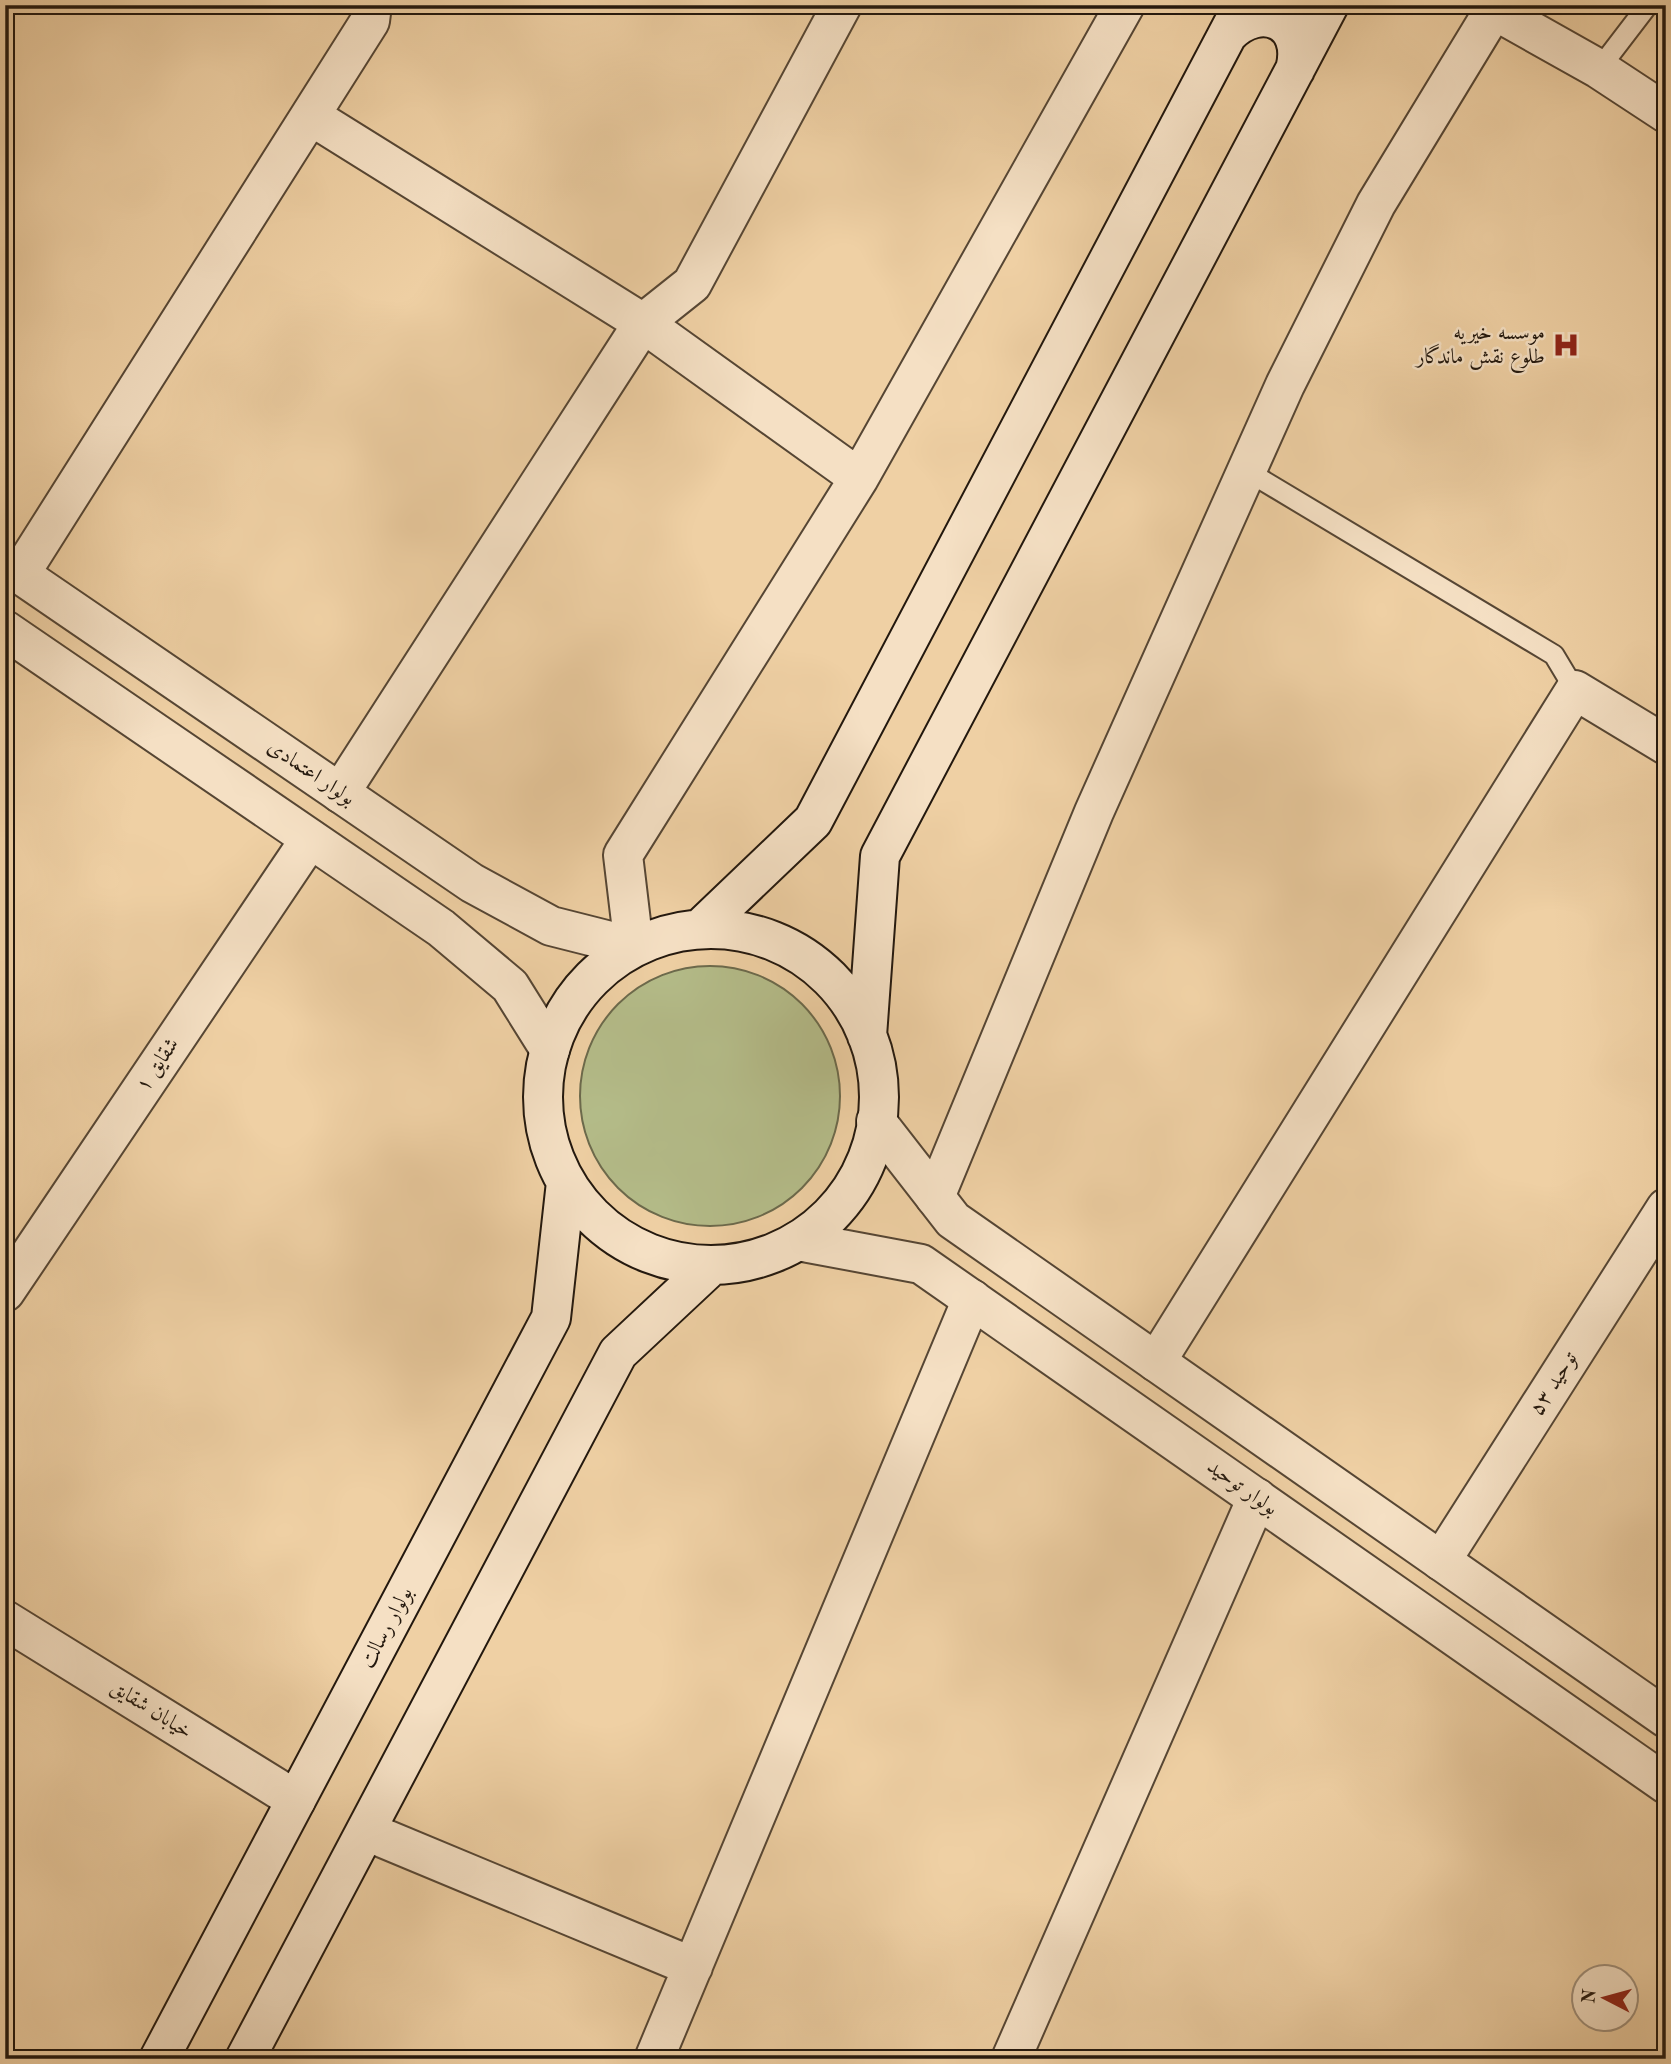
<svg xmlns="http://www.w3.org/2000/svg" width="1671" height="2064" viewBox="0 0 1671 2064" font-family="'Old Standard TT',Amiri,serif">
<rect width="100%" height="100%" fill="#efd0a4"/>
<filter id="stains"><feTurbulence type="fractalNoise" baseFrequency=".00286" numOctaves="4"/><feColorMatrix values="0 0 0 0 .2 0 0 0 0 .09 0 0 0 0 .02 0 0 0 .5 -.17"/></filter>
<radialGradient id="worn" r=".72"><stop offset=".6" stop-color="#630" stop-opacity="0"/><stop offset="1" stop-color="#630" stop-opacity=".3"/></radialGradient>
<path fill="#b4bc89" stroke="#6c6a4c" stroke-width="2" d="M580 1096a130 130 0 1 1 260 0a130 130 0 1 1-260 0Z"/>
<g fill="none" stroke-linecap="round" stroke-linejoin="round">
<g stroke="#564634" stroke-width="23">
<path id="service" d="M1599 69 1648 5
M1247 471 1554 655 1575 690"/>
</g>
<g stroke="#564634" stroke-width="42">
<path id="minor" d="M311 116 643 323 859 478
M20 574 370 21 372 5
M340 793 643 323 692 284 842 5
M634 947 623 855 859 478 1125 5
M935 1197 1094 812 1285 385 1376 204 1497 5
M5 1292 310 839
M1156 1362 1575 690 1666 745
M1441 1561 1666 1208
M366 1831 693 1967
M654 2059 972 1299
M1011 2059 1257 1498"/>
</g>
<g stroke="#564634" stroke-width="42">
<path id="tertiary" d="M1485 5 1599 69 1666 113
M5 564 472 883 551 926 634 947
M5 630 441 928 510 986 550 1050
M876 1121 953 1220 1666 1718
M798 1241 921 1264 1666 1784
M5 1620 296 1800"/>
</g>
<g stroke="#23180e" stroke-width="42">
<path id="secondary" d="M1228 34C1261 0 1308 21 1295 70
M700 929 813 821 1243 5
M543 1097a168 168 0 1 1 336 0a168 168 0 1 1-336 0Z
M867 1036 880 856 1329 5
M159 2059 551 1318 566 1182
M245 2059 618 1353 711 1266"/>
</g>
<use href="#service" stroke="#f5e0c4" stroke-width="19"/>
<use href="#minor" stroke="#f5e0c4" stroke-width="38"/>
<use href="#tertiary" stroke="#f5e0c4" stroke-width="38"/>
<use href="#secondary" stroke="#f5e0c4" stroke-width="38"/>
</g>
<defs>
<g id="hospital-bare" transform="scale(2.1)"><path d="M-5-5h3v3.5h4V-5h3V5h-3V1.5h-4V5h-3Z" fill="#8f2418" stroke="#f5e0c4" stroke-width="2.5" paint-order="stroke"/></g>
</defs>
<g fill-rule="evenodd">
<use href="#hospital-bare" x="1566" y="345"/>
</g>
<g text-anchor="middle" dominant-baseline="central" stroke-width="5" stroke-linejoin="round" paint-order="stroke">
<g font-size="21" fill="#23180e" stroke="#f5e0c4" text-anchor="end">
<text x="1545" y="333">موسسه خیریه<tspan x="1545" dy="24">طلوع نقش ماندگار</tspan></text>
</g>
<g font-size="21" fill="#23180e" stroke="#f5e0c4">
<text transform="translate(311 773) rotate(34)">بولوار اعتمادی</text>
<text transform="translate(158 1065) rotate(-56)">شقایق ۱</text>
<text transform="translate(1554 1384) rotate(-58)">توحید ۵۳</text>
<text transform="translate(1242 1488) rotate(35)">بولوار توحید</text>
<text transform="translate(387 1628) rotate(-62)">بولوار رسالت</text>
<text transform="translate(151 1710) rotate(32)">خیابان شقایق</text>
</g>
</g>
<rect width="1671" height="2064" fill="none" stroke="#efd0a4" stroke-width="28"/>
<rect x="7" y="7" width="1657" height="2050" fill="none" stroke="#23180e" stroke-width="3.5"/>
<rect x="14" y="14" width="1643" height="2036" fill="none" stroke="#23180e" stroke-width="2"/>
<g transform="translate(1605 1998) rotate(276)"><circle r="33" fill="#f5e0c4" stroke="#a1907b" stroke-width="2"/>
<path d="M0-5L12 26L0 18L-12 26Z" fill="#8f2418"/>
<text y="-10" font-size="19" font-weight="bold" text-anchor="middle" fill="#23180e">N</text>
</g>
<rect width="100%" height="100%" filter="url(#stains)"/>
<rect width="100%" height="100%" fill="url(#worn)"/>
</svg>
